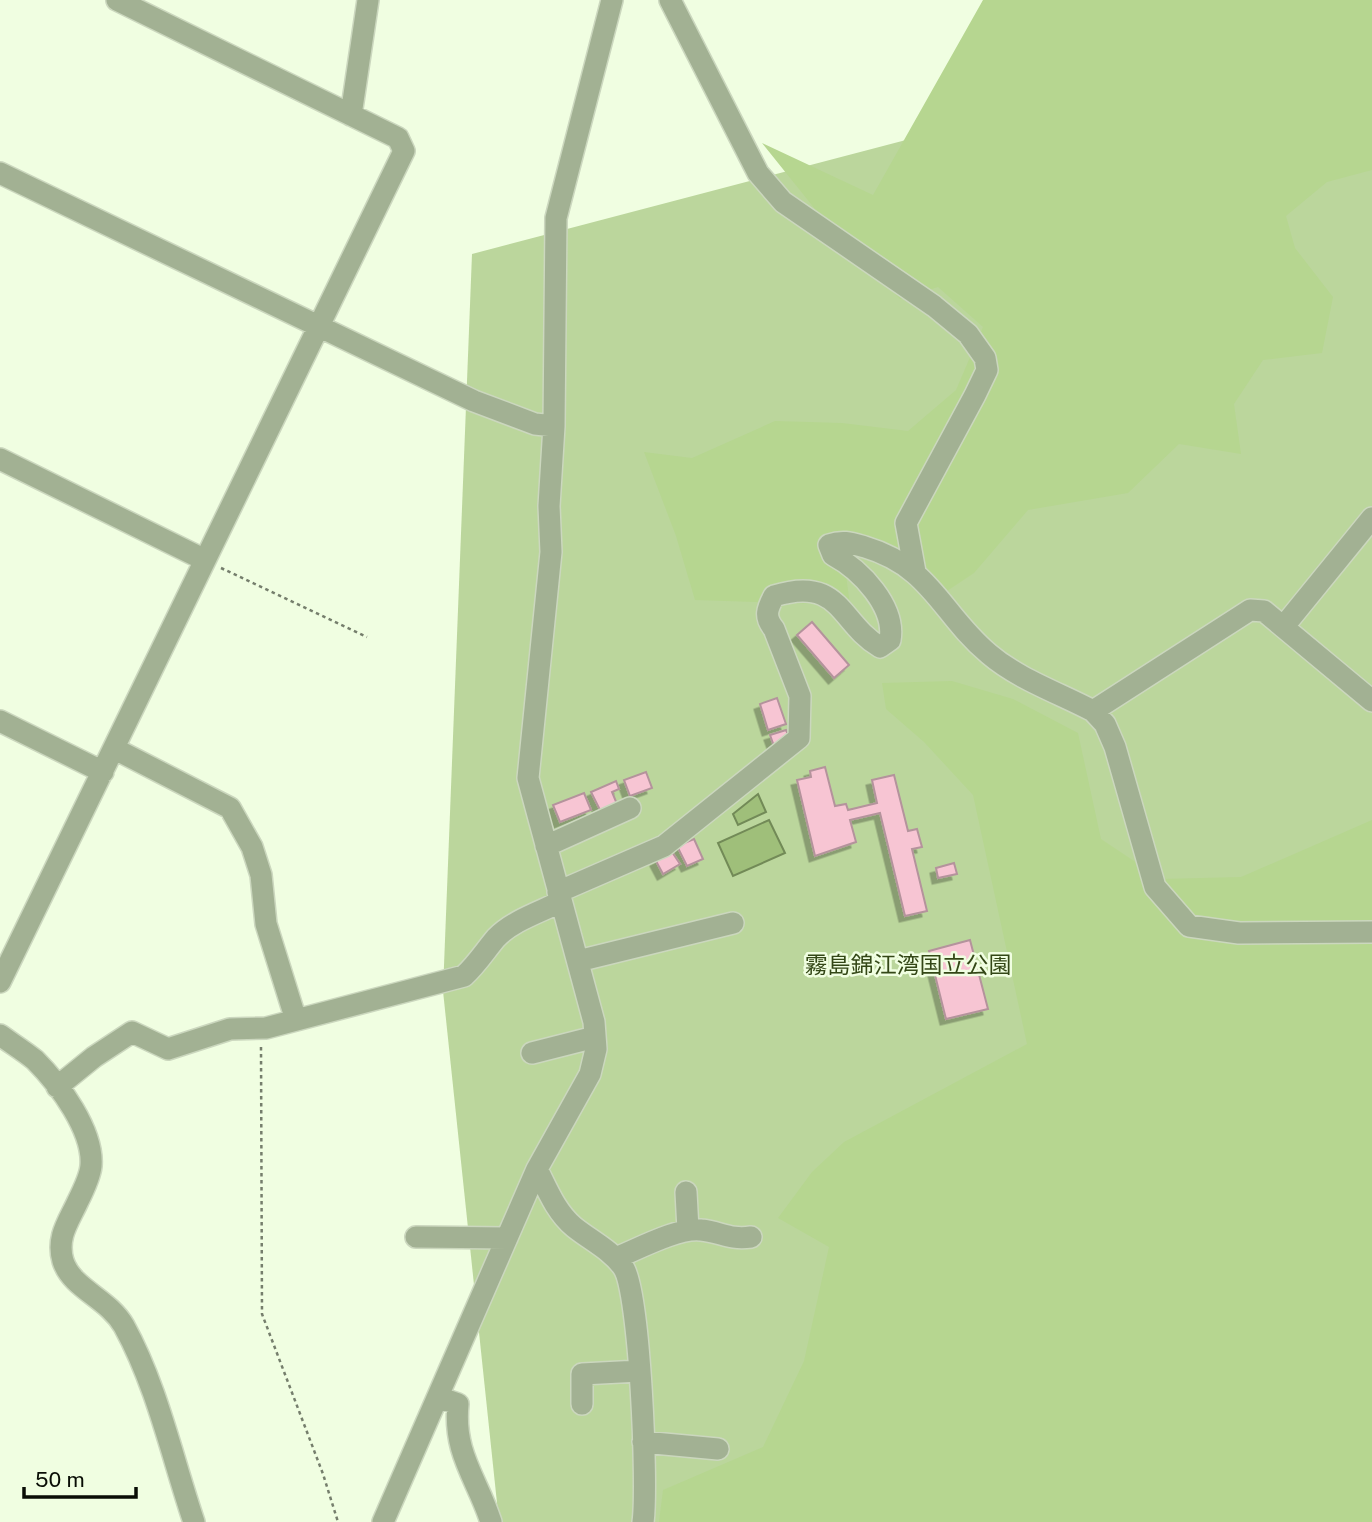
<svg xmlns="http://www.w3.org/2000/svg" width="1372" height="1522" viewBox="0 0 1372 1522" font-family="'Public Sans','Noto Sans JP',sans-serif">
<defs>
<filter id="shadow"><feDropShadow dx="-5.5" dy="5.5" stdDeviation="0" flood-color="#0004"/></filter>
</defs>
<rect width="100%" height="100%" fill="#f0fee1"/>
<path fill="#bbd69c" d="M925 135 1372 165V1522H499L443 991 472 254Z"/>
<path fill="#b6d690" d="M983 0H1372V170L1327 182 1286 216 1295 248 1333 297 1322 353 1263 360 1234 404 1241 454 1179 444 1128 493 1028 510 974 573 938 597 893 565 842 545 850 605 695 600 676 536 644 452 692 458 775 421 842 423 908 431 956 390 983 327 938 287 900 299 823 219 762 143 873 195Z
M952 681 1013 699 1078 733 1101 839 1161 879 1241 877 1372 820V1522H659L663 1490 763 1447 804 1361 829 1247 778 1218 812 1172 844 1142 1027 1044 973 795 924 742 886 709 882 683Z"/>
<path fill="#9fbf7a" stroke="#728a57" stroke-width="2" d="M758 794 766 812 738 825 733 814Z
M769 820 785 853 733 876 718 843Z"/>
<path fill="#f7c5d3" stroke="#b4939c" stroke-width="2" filter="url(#shadow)" d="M812 622 849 665 834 678 797 635Z
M777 698 786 724 768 730 760 704Z
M786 730 790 740 774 746 770 735Z
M825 767 835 806 846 804 848 810 877 803 872 780 894 775 908 831 917 829 922 847 912 849 927 911 905 916 880 813 850 820 856 842 815 856 797 780 811 777 810 771Z
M646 772 652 788 630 796 624 780Z
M616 781 619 789 612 792 617 804 601 812 591 792Z
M584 793 591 810 560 822 553 805Z
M694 839 703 859 687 866 677 846Z
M672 852 680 864 663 874 656 861Z
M954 863 957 874 938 878 936 868Z
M970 940 988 1009 946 1019 929 951Z"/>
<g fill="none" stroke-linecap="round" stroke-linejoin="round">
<g stroke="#cbd7be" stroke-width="24">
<path id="minor" d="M670 0 758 173 783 202 934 306 968 334 985 358 987 370 975 395 906 523 915 572
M351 115 368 0
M0 173 474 401 535 424 554 426
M0 459 205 560
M1284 626 1372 518
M1093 711 1250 610 1264 611 1372 701
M0 721 103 772
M115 749 230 808 252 847 261 875 266 924 296 1020
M546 846 630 808
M558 892 664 846 799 738 800 696 774 629C764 617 767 609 774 596 841 575 839 623 880 647L890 640C896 607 861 570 833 555L829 545C843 540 851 543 865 547 932 567 941 614 989 654 1018 679 1059 693 1093 711L1105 724 1115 747 1155 887 1189 926 1239 933 1372 932
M578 961 733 923
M0 982 404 151 398 138 117 0
M0 1035C11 1043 24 1051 35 1060 59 1084 94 1131 91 1166 90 1177 83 1191 78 1201 69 1221 56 1237 63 1261 72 1289 108 1298 124 1326 157 1386 172 1457 194 1522
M532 1053 595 1037
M57 1087 94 1057 132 1032 168 1049 230 1029 266 1028 464 976C477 964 485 951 496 938 512 921 540 912 560 902
M537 1169C547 1189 556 1212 574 1227 590 1240 611 1250 623 1267 640 1290 648 1488 643 1522
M686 1192 688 1230
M416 1237 507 1238
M616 1258C638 1249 679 1227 701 1230 721 1232 729 1240 751 1237
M438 1397 458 1404C453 1454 477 1478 491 1522
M582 1404V1374L639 1371
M643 1442 718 1449
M383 1522 537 1169 590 1074 596 1049 594 1022 528 778 551 552 549 506 554 426 556 218 612 0"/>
</g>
<path stroke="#757e6c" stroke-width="2.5" stroke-dasharray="3.5 3.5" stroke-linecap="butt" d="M221 568 367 637
M261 1047 262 1314 323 1474 338 1522"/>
<use href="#minor" stroke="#a2b193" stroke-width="21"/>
</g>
<g text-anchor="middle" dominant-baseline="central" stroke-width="5" stroke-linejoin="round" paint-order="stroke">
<g font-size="23" fill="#334716" stroke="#f0fee1">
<text x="908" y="964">霧島錦江湾国立公園</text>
</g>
</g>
<path d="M24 1487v10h112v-10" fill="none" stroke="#090d05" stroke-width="3.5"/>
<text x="35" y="1487" font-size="21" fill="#090d05" stroke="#f0fee1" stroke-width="5" paint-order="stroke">50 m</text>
</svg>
